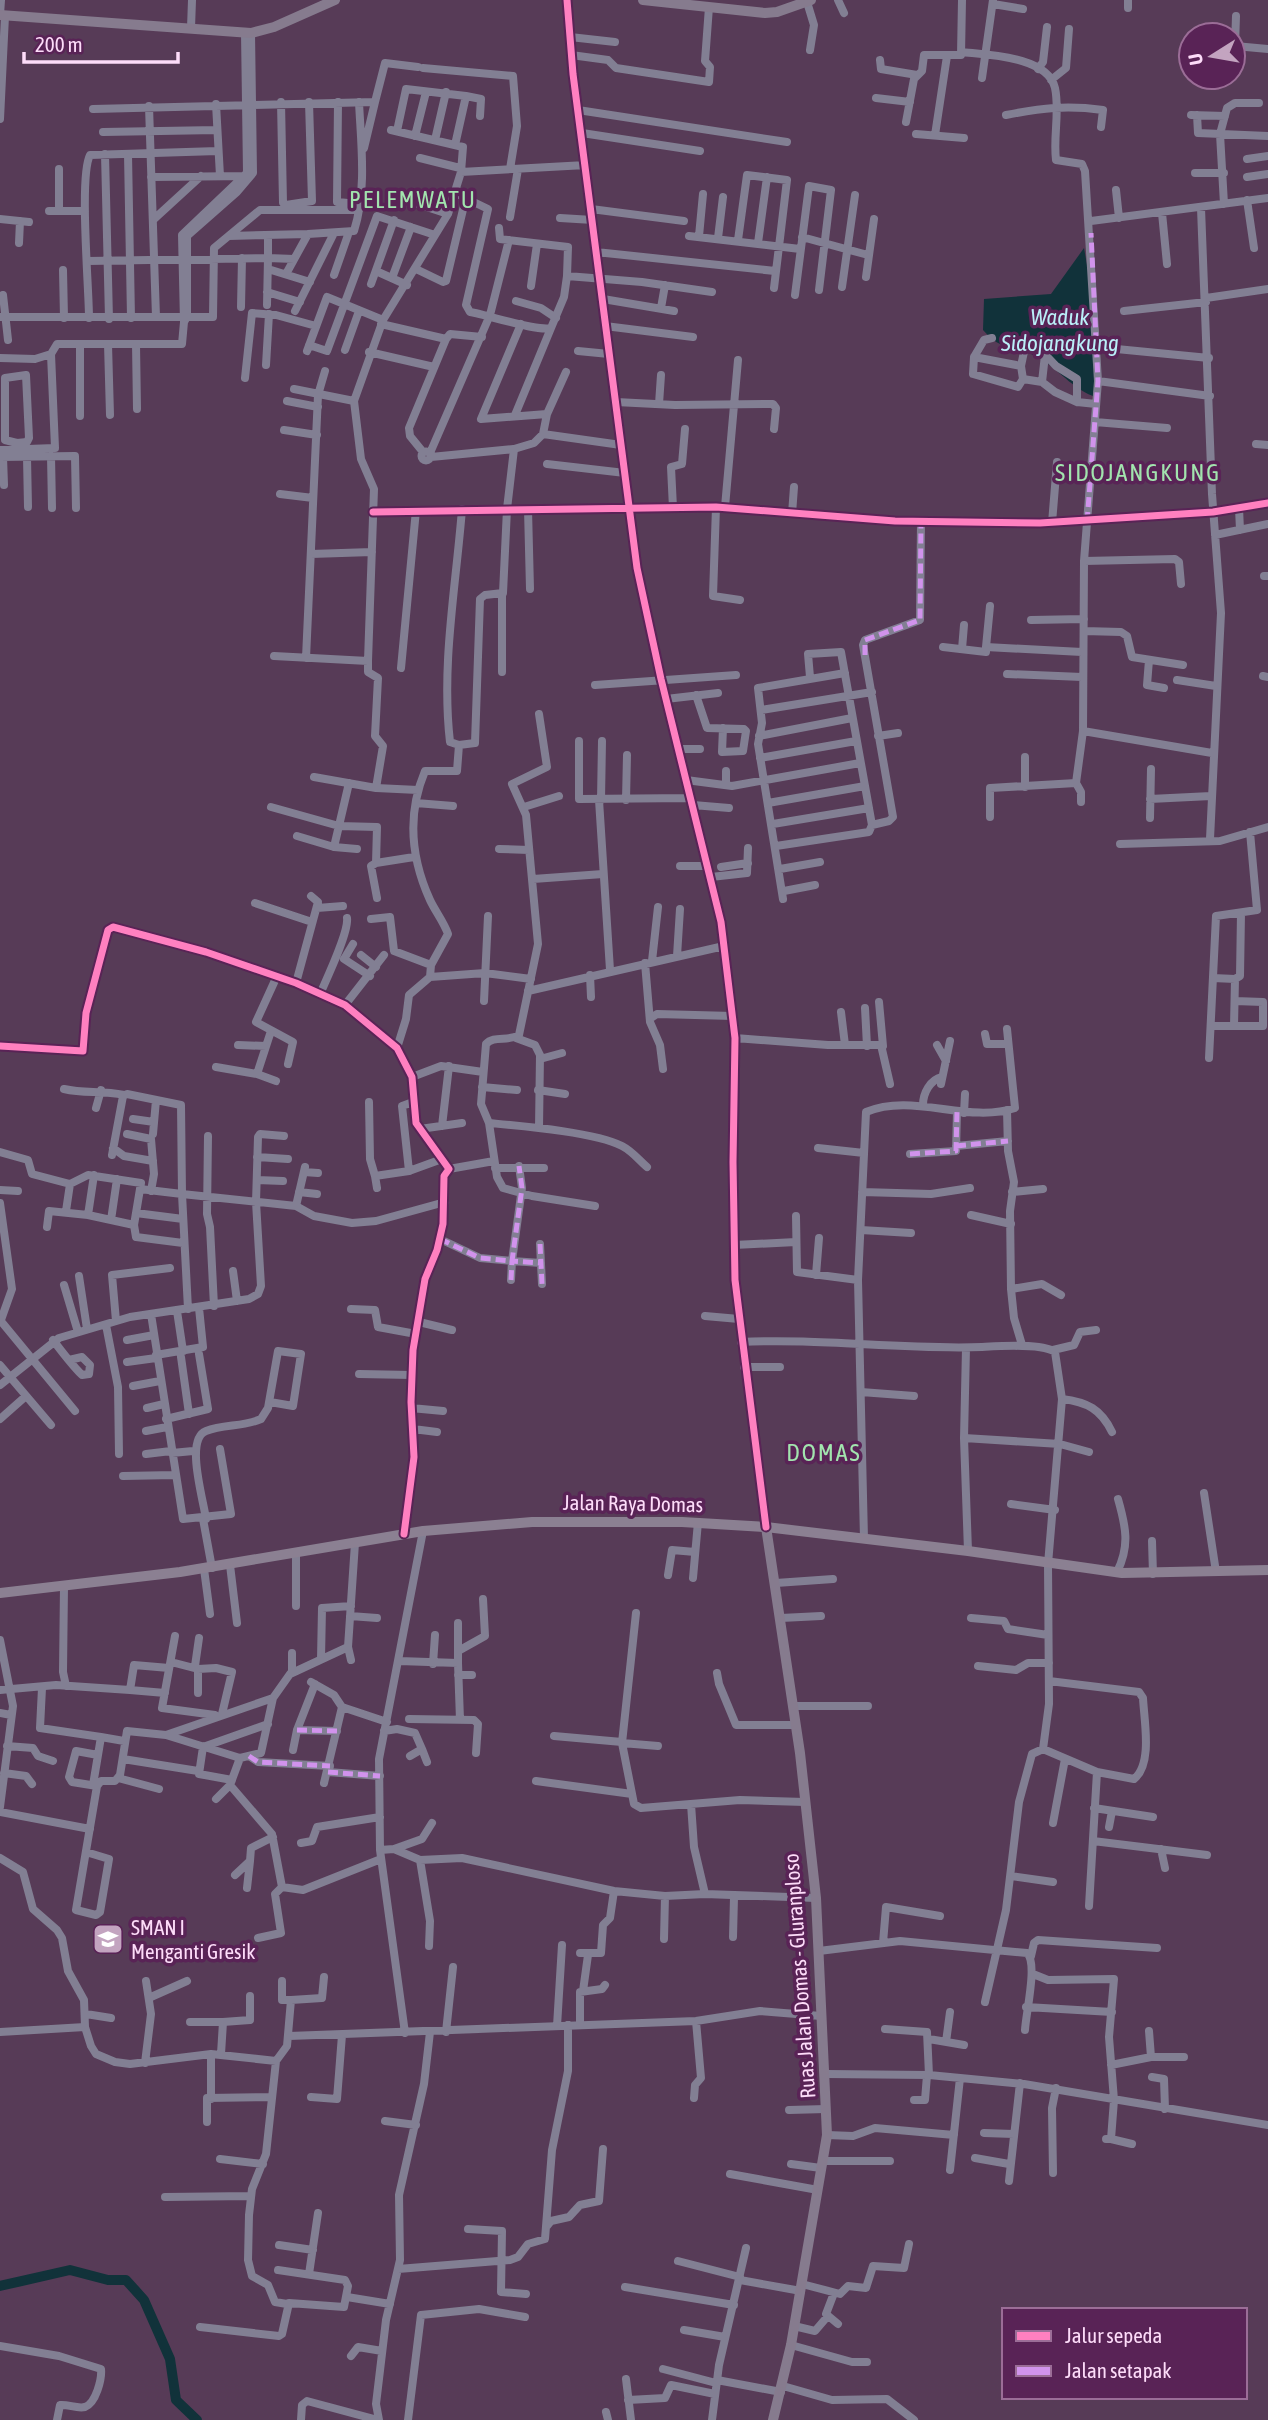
<svg xmlns="http://www.w3.org/2000/svg" width="1268" height="2420" viewBox="0 0 1268 2420" font-family="'Asap Condensed',sans-serif">
<rect width="100%" height="100%" fill="#573b57"/>
<path fill="#11323a" d="M1084 248 1093 299 1097 371 1093 396C1069 387 1054 363 1031 354 1008 345 1001 350 983 330L984 299 1051 294Z"/>
<g fill="none" stroke-linecap="round" stroke-linejoin="round">
<path stroke="#11323a" stroke-width="10" d="M0 2286 70 2270 108 2280H126L144 2300 170 2359 176 2400 197 2420"/>
<path stroke="#827f93" stroke-width="8" d="M567 0 573 74 637 568 661 679 721 922 735 1038 733 1162 735 1280 766 1527
M838 0 844 13
M1128 0V8
M807 2 814 25 810 50
M993 4 1023 9
M0 15 1 0
M1236 16 1235 46 1268 49
M191 28 192 0
M245 33 247 173 182 235 184 322 187 317V236L237 192 253 173 251 33
M570 37 615 42
M961 52C987 55 1048 56 1055 88 1060 111 1053 137 1056 160L1082 164 1085 171 1098 381 1084 561 1083 731 1076 783 1081 792V802
M571 55 608 60 616 68 709 82 710 67 705 61 709 7
M880 60 881 69 917 75
M423 68 513 76 517 126 510 169
M1038 69 1043 62 1047 27
M982 78 993 0
M1051 80 1066 68 1069 29
M876 98 910 102
M281 102 283 203 286 205 312 201 309 102
M338 102 337 202 359 204
M216 104 220 176
M149 106 156 317
M93 109 375 102 385 63 418 67
M578 110 787 142
M1006 115C1042 108 1066 105 1103 110L1101 127
M1191 115 1225 116
M1197 115 1198 133 1268 136
M0 119 5 16
M906 122 914 79 922 71 924 55H961L962 0
M391 130 463 147 461 172
M397 131 406 89 466 96
M103 132 217 130
M582 133 700 151
M916 134 964 138
M935 135 947 56
M415 136 426 92
M435 140 446 92
M455 145 466 96 481 99 480 116
M364 148 375 102
M105 154 109 319
M128 154 131 318
M420 158 460 168
M1247 159 1268 156
M59 169V211
M1195 173H1224
M151 177 249 176
M1247 177 1268 174
M1116 190 1119 218
M455 193 488 209 466 305 470 312C488 315 538 332 551 328L564 297 567 276 642 282 712 292
M393 196 448 214
M1247 200 1254 248
M1224 204 1220 134 1227 108 1235 103H1259
M1201 208 1212 494 1221 613 1210 839
M591 209 684 221
M49 211H85
M1162 213 1167 264
M510 217 518 169
M560 218 593 220
M0 219 29 222
M153 220 201 176
M1091 221 1268 198
M499 228 500 239 568 247 567 276
M268 235V258L294 259
M229 236 308 234
M689 236 800 249
M699 236 703 194
M802 237 868 255
M718 238 723 197
M738 240 747 175 787 180 774 288
M19 243 20 221
M758 243 767 177
M596 252 775 271
M88 261 268 258 267 305
M268 269 310 282
M416 269 443 282 446 281 466 197
M63 270 64 318
M376 271 407 285
M286 274 308 234 354 231C367 190 361 144 359 102
M334 275 349 232
M866 277 874 219
M392 278 411 227
M371 284 394 220
M531 286 537 244
M842 287 855 195
M267 292 300 302
M3 295 8 340
M795 295 809 186 831 190 819 290
M1206 298 1268 289
M603 299 674 311
M516 301 541 308 556 318
M241 307 242 258
M661 308 665 285
M295 311 334 233
M1124 311 1206 302
M0 317H213L214 248 260 210H359
M89 318C89 288 79 176 90 155L218 151
M381 324 446 339 450 334 482 337
M521 324 481 419 547 414
M605 326 693 337
M992 338 984 340 974 357 973 374 1018 387 1023 379
M108 344 110 415
M136 344 137 409
M80 345V416
M309 345 327 351 377 216 435 235
M1096 347 1209 358
M345 350 359 311
M307 351 327 297 383 320
M578 351 609 354
M369 352 434 367
M974 357 1021 366
M0 358 35 359 51 354 57 344H182L184 322
M266 365 269 314
M245 378 252 313 276 315 316 326
M1098 381 1210 396
M1042 382 1045 355
M294 389 354 401
M287 401 318 407
M616 402 675 405 773 404 776 408 774 429
M1077 402 1055 392 1042 382 1023 379 1021 366 1025 347 1039 348 1056 366 1077 379V402L1096 404
M659 404 661 375
M515 415 551 328
M1095 422 1167 428
M284 430 317 435
M543 434 621 445
M1256 444 1268 445
M0 450 55 448 51 354
M17 450V443L5 440V378L26 375 29 438 27 442 17 443
M421.5 456a4.5 4.5 0 1 1 9 0a4.5 4.5 0 1 1-9 0Z
M423 452 410 436 409 428 446 339
M430 453 490 315 509 240
M51 456 52 508
M0 457 75 456 76 508
M3 457 4 485
M27 457 28 507
M431 457 514 449 534 443 543 434 547 414 566 372
M547 464 625 473
M280 494 313 498
M716 507 713 596 740 600
M725 507 738 360
M673 508 671 467 682 464 685 429
M1239 508 1240 530
M528 509 530 589
M373 512 716 507 895 521 1040 523 1213 512 1268 503
M792 514 794 487
M1052 523 1057 462
M1215 535 1268 524
M311 554 372 552
M1084 561 1175 559 1179 562 1181 584
M1264 576H1268
M502 596V672
M1031 620 1084 619
M1084 631 1121 632 1127 636 1132 657 1183 665
M943 647 986 652V647L1082 652
M986 647 990 606
M962 649 964 625
M274 656 368 661 374 489 361 459 354 401 383 320 448 214 461 172 586 165
M306 658 318 395 325 371
M1149 660 1147 685 1164 688
M368 661V672L378 678 375 736 383 746 376 788
M401 668 416 510
M1007 674 1082 677
M1263 676 1268 677
M810 677 808 654 841 652 872 825 889 821 893 817 863 645 865 640 920 620 921 521
M1177 680 1216 686
M595 685 736 675
M696 695 707 728 744 729 746 731 743 751 722 752 723 728
M666 699 718 693
M761 710 872 692
M539 714 547 767 512 784 526 815 538 944 519 1035C508 1042 494 1035 486 1044L481 1104 489 1123 497 1177 503 1188 532 1196 595 1206
M1083 731 1212 753
M759 736 852 718
M878 736 898 733
M579 741V799L691 798
M459 745 450 742C441 665 456 586 462 509
M678 749H700
M1025 757V787
M760 758 856 741
M726 771V785
M314 777 376 788 418 790
M686 780 732 786 860 763
M1150 799 1211 796
M599 800 610 970
M601 800 602 741
M626 800 627 755
M416 803 453 806
M768 803 865 786
M693 805 729 808
M271 807 339 826 377 827 376 863 414 857
M524 807 559 796
M990 817V788L1076 783
M1150 818 1151 769
M773 824 869 808
M297 836 334 847 357 849
M1120 844 1220 841 1268 827
M776 846 869 832 872 825
M334 847 349 783
M499 849 529 850
M376 863 371 866 377 898
M680 866H708
M721 867 748 863
M780 869 820 862
M711 877 747 873 748 848
M533 879 603 874
M784 891 815 885
M783 899 758 744 762 723 758 688 845 673
M255 903 312 922
M317 908 343 906
M371 919 390 917 394 951 431 965
M353 944 344 959 370 976
M361 955 376 967
M677 956 680 909
M652 961 658 907
M645 963 650 1022 660 1045 663 1069
M590 975 591 997
M277 976 256 1022 293 1042 288 1064
M430 977 485 973 531 979
M1213 978 1235 979 1234 1026
M1235 979 1240 976 1241 913
M296 983 318 902 311 896
M528 991 724 946
M320 994C327 978 349 932 347 918
M484 1001 488 916
M879 1002 883 1046
M345 1005 384 955
M865 1008 867 1046
M841 1012 845 1045
M651 1018 657 1014 733 1016
M1211 1026H1263V1002L1235 1001
M985 1034 987 1044H1008
M516 1038 535 1045 540 1055 539 1128
M735 1038 828 1045H881L890 1084
M238 1045 266 1046
M937 1045 946 1061
M0 1046 83 1051 86 1013 108 930 113 927 206 952 296 983 345 1005 397 1048 412 1077 416 1123 449 1169 444 1176 443 1224 437 1250 425 1279 413 1350 411 1402 414 1457 404 1534
M397 1048 406 1019 409 995 430 977 431 965 448 934C444 922 435 911 430 900 411 858 407 814 425 771H457L459 745 475 743 480 599 485 595 503 593 507 509 514 449
M1209 1058 1216 916 1257 910 1250 832
M540 1059 562 1053
M216 1067 257 1074 271 1031
M257 1074 276 1081
M412 1077 441 1066 483 1072
M941 1084 950 1041
M482 1087 517 1090
M64 1089C85 1094 101 1090 124 1095
M538 1090 565 1094
M369 1102 370 1159 375 1176
M413 1102 402 1106 409 1171 442 1159
M923 1105C923 1093 930 1080 942 1077
M96 1108 101 1090
M1007 1110 1008 1151 1014 1182 1010 1211 1011 1289 1014 1318 1022 1345
M964 1113 965 1094
M133 1119 154 1122
M489 1123C521 1126 595 1132 622 1146 632 1151 639 1160 647 1167
M442 1126 449 1066
M420 1129 462 1123
M127 1134 151 1139 154 1174 151 1191
M153 1134 156 1100
M208 1136 207 1214 210 1227 214 1306
M956 1146 1008 1141
M113 1148 124 1156 153 1161
M818 1148 864 1153
M0 1152 28 1160 32 1174 70 1184 88 1175 141 1183 134 1225
M910 1154 956 1151 957 1112
M112 1155 123 1096 127 1094 181 1105 182 1194 296 1206 314 1216 352 1223 376 1221 445 1202
M257 1157 288 1159
M495 1168H544
M449 1169 494 1161
M304 1172 318 1173
M94 1175 88 1215 134 1225 136 1237 183 1243
M257 1180 283 1181
M377 1188 375 1176 409 1171
M140 1189 182 1194 188 1309
M0 1190 18 1191
M299 1192 317 1194
M862 1192 931 1194 970 1188
M1012 1192 1043 1189
M0 1203 12 1289 1 1320
M296 1206 305 1167
M66 1211 70 1184
M136 1213 183 1219
M971 1215 1011 1224
M796 1216 797 1272 858 1280
M111 1220 117 1179
M47 1227 49 1211 88 1215
M861 1230 911 1233
M440 1239 480 1258 512 1261 522 1188 519 1166
M540 1244 542 1284
M734 1245 796 1242
M233 1271 237 1301
M816 1275 819 1238
M79 1276 87 1329
M511 1280 512 1261 541 1263
M64 1285 78 1332
M1011 1289 1042 1284 1061 1295
M351 1309 375 1310 378 1327 416 1334
M177 1311 183 1351
M151 1314 183 1519 231 1514 220 1449
M705 1316 739 1319
M0 1320 75 1411
M116 1321 112 1275 170 1268
M419 1322 452 1330
M106 1325 118 1387 119 1454
M53 1340C62 1352 71 1364 82 1375L89 1374 90 1365 82 1357 69 1360
M127 1340 154 1335
M741 1342C821 1338 901 1350 982 1347 1000 1346 1041 1343 1055 1352L1062 1399 1048 1564 1049 1704 1043 1749
M966 1348 964 1438 968 1551
M1053 1350 1074 1345 1080 1332 1096 1330
M156 1355 203 1347 199 1308
M181 1357 189 1414
M127 1362 156 1358
M0 1365 51 1425
M744 1367H780
M359 1374 412 1375
M0 1385 59 1338 130 1317 249 1299 258 1294 261 1286 256 1202 258 1137 260 1134 284 1136
M133 1386 160 1381
M861 1392 914 1396
M1062 1399C1087 1402 1101 1409 1112 1432
M147 1408 164 1404
M411 1408 443 1411
M0 1419 26 1396
M166 1419 208 1409 199 1354
M413 1429 437 1432
M146 1431 167 1427
M964 1438 1060 1444 1089 1452
M172 1453 193 1451
M146 1454 171 1451
M123 1476 175 1475
M1204 1493 1216 1572
M1011 1504 1055 1510
M203 1519 212 1568
M206 1519C203 1498 185 1439 206 1431 224 1424 243 1427 261 1419L268 1408 278 1351 301 1354 293 1406 270 1402
M864 1539 858 1280 866 1112C913 1092 967 1124 1015 1108L1007 1029
M1152 1541 1153 1574
M296 1554V1606
M230 1565 237 1623
M204 1569 210 1614
M1117 1572C1130 1546 1126 1527 1118 1499
M668 1575 672 1550 695 1552
M693 1578 698 1522
M776 1583 833 1579
M64 1586 63 1672 66 1686
M636 1613 622 1743 634 1804 641 1808 740 1800 805 1802
M350 1616 377 1618
M781 1618 821 1616
M971 1618 1004 1621 1008 1629 1048 1635
M175 1636 162 1708 215 1715
M0 1640 13 1706 0 1807
M348 1647 351 1660
M460 1650 485 1636 483 1599
M321 1659 322 1608 351 1606
M399 1661 458 1663V1623
M171 1662 198 1669V1693
M458 1663 460 1720
M433 1664 435 1635
M195 1666 199 1638
M978 1666 1016 1670 1028 1663H1049
M198 1669 216 1668 232 1672 222 1714
M292 1673V1653
M717 1673 719 1684 736 1725H796
M458 1675H472
M311 1682 334 1695 342 1707
M42 1688 40 1728 101 1737
M0 1690 56 1685 130 1690 134 1665 169 1668
M130 1690 165 1693
M793 1706H868
M0 1713 11 1715
M409 1719 474 1720 478 1724 476 1753
M297 1730 337 1731
M384 1731 397 1729 415 1733 422 1749 410 1756
M166 1735 240 1758 261 1753 273 1698 290 1674 348 1647 355 1543
M554 1736 622 1742
M622 1743 658 1746
M7 1746 33 1748 38 1756 53 1761
M422 1749 427 1762
M293 1750 297 1730 315 1684
M249 1756 258 1762 330 1766
M123 1759 198 1771
M328 1772 380 1776
M4 1773 26 1776 32 1784
M118 1778 159 1789
M232 1780 199 1774 203 1747 268 1724
M536 1781 632 1794
M324 1783 342 1707 387 1722
M93 1785 101 1737 124 1741
M230 1785 272 1834 282 1887
M97 1786 72 1782 69 1777 76 1751 98 1755
M216 1799 230 1785 240 1758
M691 1804 694 1847 705 1894
M1094 1808 1153 1817
M0 1812 90 1829
M1053 1823 1065 1759
M1109 1827 1112 1811
M1093 1841 1207 1855
M301 1843 312 1841 317 1827 380 1817
M394 1849 422 1839 432 1823
M1161 1849 1165 1868
M380 1850 394 1849 420 1860 462 1858 614 1891 665 1896 705 1894 816 1898
M86 1852 109 1859 100 1912 96 1915 76 1910 97 1786 101 1781H115L120 1775 127 1731 166 1735 273 1698
M0 1858 23 1872 33 1909 57 1930 62 1938 68 1971 84 2000 85 2027 91 2046 96 2054 115 2062 130 2064 211 2054 276 2061 287 2046 291 2000 322 1998 324 1977
M420 1860 430 1921 429 1946
M235 1875 250 1861 251 1848 273 1837
M1011 1876 1053 1882
M282 1887 303 1890 381 1859
M247 1888 250 1861
M1089 1906 1097 1772
M733 1937 734 1897
M258 1938 281 1933 275 1894 282 1887
M664 1939 665 1896
M883 1943 886 1907 940 1916
M819 1951 900 1941 1027 1953C1038 1963 1026 2012 1025 2030
M580 1953H601L603 1925 610 1918 614 1891
M1031 1956 1034 1943 1038 1940 1157 1948
M1033 1974 1048 1980 1114 1979 1109 2037 1114 2100 1111 2139H1106
M282 1981V2000H291
M583 1991 588 1955
M151 1997 187 1981
M985 2002 1006 1910 1019 1802 1032 1754 1043 1749 1097 1772 1134 1779C1153 1764 1144 1720 1143 1698L1139 1692 1049 1681
M1026 2007 1112 2012
M86 2014 111 2018
M190 2022H223L221 2054
M223 2022 250 2020V1996
M580 2024V1992L602 1989 605 1985
M557 2026 562 1945
M885 2029 927 2032 929 2075
M1149 2031 1151 2057
M0 2032 85 2027
M446 2032 453 1967
M405 2033 380 1850 379 1759 423 1531
M289 2036 696 2021 760 2011 821 2016
M929 2039 964 2045
M946 2042 950 2012
M211 2054V2099
M276 2061 266 2154 252 2189 249 2215 248 2260 252 2276 268 2285 275 2302 287 2304
M145 2063 151 2014 146 1981
M1111 2065 1151 2057H1184
M826 2074 929 2075 1024 2084 1268 2125
M1152 2077 1164 2079 1165 2109
M311 2097 337 2099 342 2035
M694 2098 695 2085 701 2078 696 2021
M914 2100H925L927 2075
M789 2110 826 2109
M385 2121 416 2125
M207 2122V2098L272 2097
M984 2133 1014 2134
M827 2135 853 2136 875 2128 954 2135
M1111 2139 1132 2144
M975 2158 1009 2164
M220 2159 263 2164
M823 2161H890
M791 2164 821 2168
M950 2170 960 2078
M1053 2173 1052 2108 1056 2088
M730 2174 818 2190
M1009 2181 1020 2083
M165 2197 251 2196
M547 2226 551 2221 569 2217 580 2205 599 2201 603 2149
M468 2229 502 2231 501 2292 526 2294
M279 2245 313 2250
M678 2261 740 2277
M398 2269 510 2260 518 2257 528 2244 545 2239 552 2150 568 2071V2025
M309 2274 318 2213
M740 2280 801 2291
M802 2284 840 2294 848 2286 866 2288 873 2266 904 2268 909 2244
M625 2287 734 2305
M834 2293 826 2314 838 2324
M347 2297 390 2304
M794 2326 815 2331 827 2317
M200 2327 279 2336 282 2334 289 2303 344 2307 348 2286 345 2280 278 2270
M684 2330 725 2337
M791 2345 852 2362H867
M0 2346 59 2356 101 2369C102 2379 96 2403 85 2407 77 2409 68 2404 60 2405L57 2420
M351 2356 358 2347 382 2351
M663 2369 716 2383
M626 2379 631 2420
M717 2380 781 2392
M783 2386 832 2400 887 2399 914 2420
M628 2400 665 2398 671 2385 715 2394
M606 2412 608 2420
M301 2420 302 2405 307 2401 378 2420
M379 2420 376 2404 386 2320 400 2260 399 2195 424 2084 430 2032
M408 2420 421 2315 479 2309 525 2317
M712 2420 719 2365 746 2248"/>
<path stroke="#867b8e" stroke-width="10" d="M643 0 765 13 777 12 811 0
M0 15 251 33 274 27 335 0
M766 1527 800 1753 816 1898 827 2135 791 2345 773 2420"/>
<path stroke="#8b8092" stroke-width="10" d="M0 1593 180 1572 423 1531 532 1522H682L766 1527 968 1551 1122 1573 1268 1570"/>
<path stroke="#d193ec" stroke-width="5" stroke-dasharray="10 5" stroke-linecap="butt" d="M1087 522 1098 381 1091 233
M865 655V640L920 620 921 521
M956 1146 1008 1141
M910 1154 956 1151 957 1112
M440 1239 480 1258 512 1261 522 1188 519 1166
M540 1244 542 1284
M511 1280 512 1261 541 1263
M297 1730 337 1731
M249 1756 258 1762 330 1766
M328 1772 380 1776"/>
<g stroke="#592356" stroke-width="11">
<path id="cycleway" d="M567 0 573 74 637 568 661 679 721 922 735 1038 733 1162 735 1280 766 1527
M373 512 716 507 895 521 1040 523 1213 512 1268 503
M0 1046 83 1051 86 1013 108 930 113 927 206 952 296 983 345 1005 397 1048 412 1077 416 1123 449 1169 444 1176 443 1224 437 1250 425 1279 413 1350 411 1402 414 1457 404 1534"/>
</g>
<use href="#cycleway" stroke="#ff80c0" stroke-width="7"/>
</g>
<defs>
<g id="school-square" transform="scale(1.575)"><rect x="-9" y="-9" width="18" height="18" rx="4" fill="#c3a4c0" stroke="#592356"/><path d="M0-5L7-2L0 1L-7-2ZM-4 1L0 2.5L4 1V4Q0 6-4 4Z" fill="#fff"/></g>
</defs>
<g fill-rule="evenodd">
<use href="#school-square" x="108" y="1939"/>
</g>
<g text-anchor="middle" dominant-baseline="central" stroke-width="7" stroke-linejoin="round" paint-order="stroke">
<g font-size="21" fill="#fddcf9" stroke="#592356">
<text transform="translate(633 1503) rotate(1)">Jalan Raya Domas</text>
<text transform="translate(799 1976) rotate(-94)">Ruas Jalan Domas - Gluranploso</text>
</g>
<g font-size="21" fill="#fddcf9" stroke="#592356" text-anchor="start">
<text x="131" y="1927">SMAN I<tspan x="131" dy="24">Menganti Gresik</tspan></text>
</g>
<g font-size="23" font-style="italic" fill="#baeff8" stroke="#592356">
<text x="1060" y="317">Waduk<tspan x="1060" dy="26">Sidojangkung</tspan></text>
</g>
<g font-size="24" letter-spacing="2" fill="#a2e4ae" stroke="#592356">
<text x="413" y="199">PELEMWATU</text>
<text x="1138" y="472">SIDOJANGKUNG</text>
<text x="824" y="1452">DOMAS</text>
</g>
</g>
<rect x="1002" y="2308" width="245" height="91" fill="#592356" stroke="#9b6d97" stroke-width="2"/>
<rect x="1016" y="2331" width="35" height="10" fill="#ff80c0" stroke="#9b6d97" stroke-width="2"/>
<text x="1065" y="2343" font-size="21" fill="#fddcf9">Jalur sepeda</text>
<rect x="1016" y="2366" width="35" height="10" fill="#d193ec" stroke="#9b6d97" stroke-width="2"/>
<text x="1065" y="2378" font-size="21" fill="#fddcf9">Jalan setapak</text>
<g transform="translate(1212 56) rotate(259)"><circle r="33" fill="#592356" stroke="#9b6d97" stroke-width="2"/>
<path d="M0-5L12 26L0 18L-12 26Z" fill="#c3a4c0"/>
<text y="-10" font-size="19" font-weight="bold" text-anchor="middle" fill="#fddcf9">U</text>
</g>
<path d="M24 52v10h154v-10" fill="none" stroke="#fddcf9" stroke-width="3.5"/>
<text x="35" y="52" font-size="21" fill="#fddcf9" stroke="#592356" stroke-width="5" paint-order="stroke">200 m</text>
</svg>
